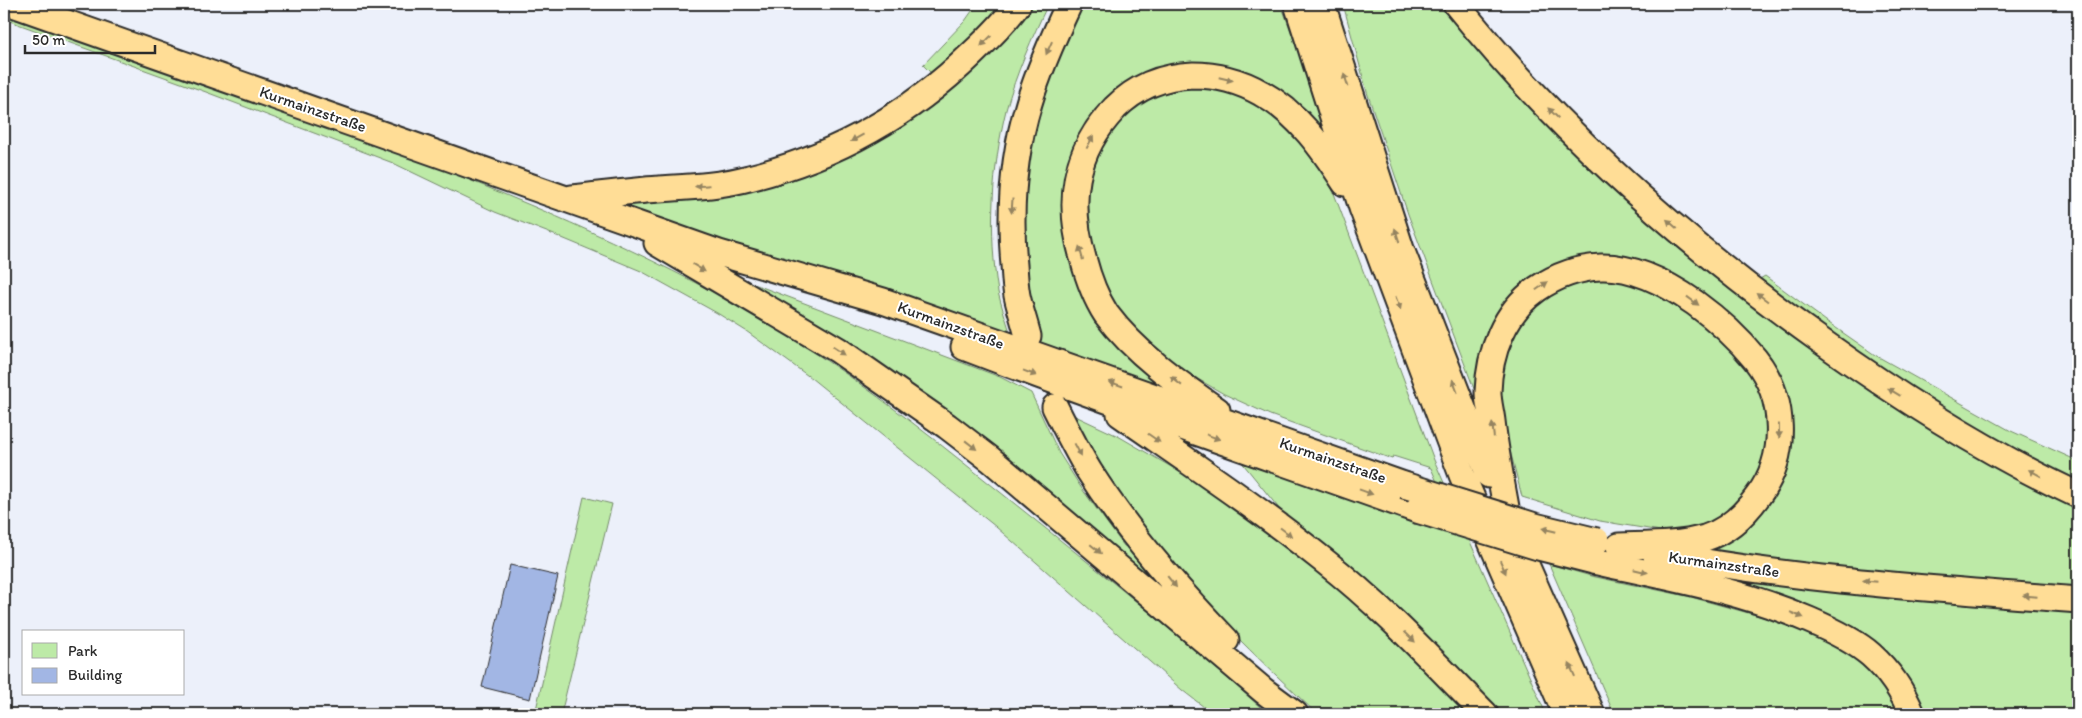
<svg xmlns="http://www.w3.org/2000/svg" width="2082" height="718" viewBox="0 0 2082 718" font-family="Itim,sans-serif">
<rect width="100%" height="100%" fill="#ecf0fa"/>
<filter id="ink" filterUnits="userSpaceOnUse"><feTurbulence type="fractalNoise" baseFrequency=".02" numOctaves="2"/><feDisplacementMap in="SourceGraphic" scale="10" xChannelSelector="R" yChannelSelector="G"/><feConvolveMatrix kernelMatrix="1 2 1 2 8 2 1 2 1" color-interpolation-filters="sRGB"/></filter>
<g filter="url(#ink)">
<path fill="#bdeaa7" stroke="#748a69" d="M977 4H1003L971 42 931 73 923 65 965 21Z
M1029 4H1048C1032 38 1016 73 1006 110 992 168 988 233 998 292 1001 305 1006 319 1010 332L972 318 969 323 620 207 608 200 804 171Z
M1077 4H1281L1333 147 1224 69 1097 114 1071 255 1163 381 1159 387 1039 342 1024 279 1020 226 1031 122Z
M1343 4H1443L1495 66 1647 216 2078 507V589L1892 575 1690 551 1730 535 1789 417 1660 269 1527 284 1482 410 1408 214 1367 92Z
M4 12C159 65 315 117 467 179 578 224 688 273 790 337 871 387 945 448 1020 508 1104 575 1188 642 1268 714H1213L1182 690 996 527 811 378 746 331 717 313 641 271 562 238 495 212 393 163 206 92 4 19Z
M1170 85 1220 87 1268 107 1313 154 1332 188 1434 460 1546 714H1498L1481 695 1280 514 1281 511 1240 460 1424 523 1423 526 1461 537 1431 468 1393 456 1392 459 1270 415 1224 394 1184 371 1154 348 1123 317 1104 287 1091 256 1085 193 1099 142 1128 108Z
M1603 273 1650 284 1740 352 1769 404V449L1756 481 1730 510 1714 520 1689 530 1667 532 1600 521 1522 497 1504 427 1500 393 1501 366 1520 317 1550 289Z
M1765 276 1826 321 1875 355 2011 431 2078 461V481C1964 427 1860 355 1758 280Z
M738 278 1000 377 1031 393 1059 453 1082 489 1124 546 1132 549 1176 600Z
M1069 413 1118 436 1211 490 1315 566 1398 637 1472 714H1317C1257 657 1196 601 1146 535 1117 497 1092 454 1069 413Z
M584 497 612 504 561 714H535Z
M1549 564 1591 576 1691 597 1806 629 1834 642 1880 676 1901 714H1614Z
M1731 577 2078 610V714H1923L1901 671 1731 583Z"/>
<path fill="#a2b6e4" stroke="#2b2b2b" d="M510 565 558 576 530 699 482 687Z"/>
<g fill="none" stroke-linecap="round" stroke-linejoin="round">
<g stroke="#2b2b2b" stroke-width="29">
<path id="highway" d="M13 4 719 253 883 301 1404 485
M1297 4 1362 208 1462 475 1566 714
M1322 4 1401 249 1489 475
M1456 4C1560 134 1688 246 1824 343 1904 400 1988 454 2078 495
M572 198C601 195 630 191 659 189 689 187 720 186 749 178 834 157 909 115 972 54 988 39 1005 22 1018 4
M657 243 838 350 947 426 990 459 1264 691 1295 714
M1028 336C1025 324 1021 312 1018 300 1015 289 1015 277 1014 265 1009 210 1013 156 1029 103 1039 69 1054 36 1069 4
M964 347C1114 405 1266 456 1417 510
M1055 407C1066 429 1077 451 1089 471 1128 533 1176 588 1226 640
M1217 410C1178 383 1135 353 1106 314 1095 297 1088 277 1083 258 1067 202 1073 152 1115 108 1136 87 1163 76 1193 75 1217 75 1240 81 1261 93 1298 113 1323 149 1345 183
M1120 414C1189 462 1258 508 1323 560 1382 606 1433 661 1485 714
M1508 524 1592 714
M1510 530C1504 494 1496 457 1492 421 1491 412 1488 402 1488 392 1489 353 1504 312 1537 289 1556 276 1578 268 1601 267 1635 266 1668 284 1695 303 1717 319 1738 338 1755 359 1786 398 1788 456 1758 496 1745 514 1727 531 1705 538 1677 546 1648 545 1619 546
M1655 553C1794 580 1937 589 2078 600
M1593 561C1666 577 1740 590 1809 620 1830 629 1854 640 1871 655 1890 672 1903 692 1912 714"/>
</g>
<use href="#highway" stroke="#ffdd96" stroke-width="25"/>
<g stroke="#2b2b2b" stroke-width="29" stroke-linecap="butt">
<path id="highway-bridge" d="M1404 485 1535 526 1597 541
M1417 510 1538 547 1593 561"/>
</g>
<use href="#highway-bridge" stroke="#ffdd96" stroke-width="25"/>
</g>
<defs><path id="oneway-solid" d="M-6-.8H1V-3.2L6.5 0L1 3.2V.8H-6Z" transform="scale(1.25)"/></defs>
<g fill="#958460">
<use href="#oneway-solid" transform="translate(986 41) rotate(135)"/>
<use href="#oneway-solid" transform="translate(1049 48) rotate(114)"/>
<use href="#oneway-solid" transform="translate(1226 79) rotate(13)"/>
<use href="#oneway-solid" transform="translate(1346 80) rotate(-108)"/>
<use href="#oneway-solid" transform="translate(1553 113) rotate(-135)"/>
<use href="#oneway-solid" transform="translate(857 138) rotate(151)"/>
<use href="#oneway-solid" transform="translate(1090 142) rotate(-62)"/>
<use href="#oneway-solid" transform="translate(702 186) rotate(175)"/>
<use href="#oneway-solid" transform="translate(1012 206) rotate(94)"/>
<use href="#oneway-solid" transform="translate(1672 224) rotate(-139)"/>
<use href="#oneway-solid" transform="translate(1397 235) rotate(-108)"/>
<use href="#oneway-solid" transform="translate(1081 253) rotate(-105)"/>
<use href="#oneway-solid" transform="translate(699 268) rotate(31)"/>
<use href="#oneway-solid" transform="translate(1542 286) rotate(-35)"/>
<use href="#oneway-solid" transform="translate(1762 297) rotate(-143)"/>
<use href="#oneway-solid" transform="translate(1693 301) rotate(36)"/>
<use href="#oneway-solid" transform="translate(1398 303) rotate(69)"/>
<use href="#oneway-solid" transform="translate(839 351) rotate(33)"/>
<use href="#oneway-solid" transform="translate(1030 373) rotate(21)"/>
<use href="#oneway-solid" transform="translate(1176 381) rotate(-142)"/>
<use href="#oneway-solid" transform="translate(1116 384) rotate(-161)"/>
<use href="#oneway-solid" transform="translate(1455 386) rotate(-111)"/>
<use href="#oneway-solid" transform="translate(1894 392) rotate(-149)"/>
<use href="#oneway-solid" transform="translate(1493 430) rotate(-97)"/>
<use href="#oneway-solid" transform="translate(1779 431) rotate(89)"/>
<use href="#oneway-solid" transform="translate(1213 437) rotate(20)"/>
<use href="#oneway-solid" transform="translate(1154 438) rotate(35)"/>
<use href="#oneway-solid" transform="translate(971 445) rotate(38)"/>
<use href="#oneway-solid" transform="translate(1078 450) rotate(62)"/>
<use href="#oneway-solid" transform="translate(2035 473) rotate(-152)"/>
<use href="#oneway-solid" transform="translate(1366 492) rotate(20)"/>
<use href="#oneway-solid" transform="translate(1549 530) rotate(-166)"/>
<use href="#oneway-solid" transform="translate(1286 532) rotate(37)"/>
<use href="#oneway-solid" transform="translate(1096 549) rotate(40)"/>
<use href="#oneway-solid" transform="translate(1503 567) rotate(66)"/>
<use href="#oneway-solid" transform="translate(1641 571) rotate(13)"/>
<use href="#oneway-solid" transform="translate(1870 581) rotate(-175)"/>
<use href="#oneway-solid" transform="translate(1172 582) rotate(51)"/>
<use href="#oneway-solid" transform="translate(2030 596) rotate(-175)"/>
<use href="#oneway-solid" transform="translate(1797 615) rotate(22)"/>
<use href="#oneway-solid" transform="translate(1410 637) rotate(44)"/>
<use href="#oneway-solid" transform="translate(1572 670) rotate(-114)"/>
</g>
</g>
<g text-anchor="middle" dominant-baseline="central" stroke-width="4" stroke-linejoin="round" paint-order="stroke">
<g font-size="16" fill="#2b2b2b" stroke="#fff">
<text transform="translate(313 109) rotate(19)">Kurmainzstraße</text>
<text transform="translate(951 325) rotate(20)">Kurmainzstraße</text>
<text transform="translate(1333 460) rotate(19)">Kurmainzstraße</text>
<text transform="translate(1724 564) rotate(8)">Kurmainzstraße</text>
</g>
</g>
<rect width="2082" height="718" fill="none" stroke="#fff" stroke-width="20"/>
<rect x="10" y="10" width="2062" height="698" fill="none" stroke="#2b2b2b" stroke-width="2" filter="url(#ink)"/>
<rect x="22" y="630" width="162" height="65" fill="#ffffff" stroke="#aaaaaa"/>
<rect x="32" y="643" width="25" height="15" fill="#bdeaa7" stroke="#aaaaaa"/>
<text x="68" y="656" font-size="15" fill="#2b2b2b">Park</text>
<rect x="32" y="668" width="25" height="15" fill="#a2b6e4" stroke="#aaaaaa"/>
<text x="68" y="680" font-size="15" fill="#2b2b2b">Building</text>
<path d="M25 45v8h130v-8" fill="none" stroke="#2b2b2b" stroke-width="2.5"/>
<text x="32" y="45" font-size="15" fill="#2b2b2b" stroke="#ffffff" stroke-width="4" paint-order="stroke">50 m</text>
</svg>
